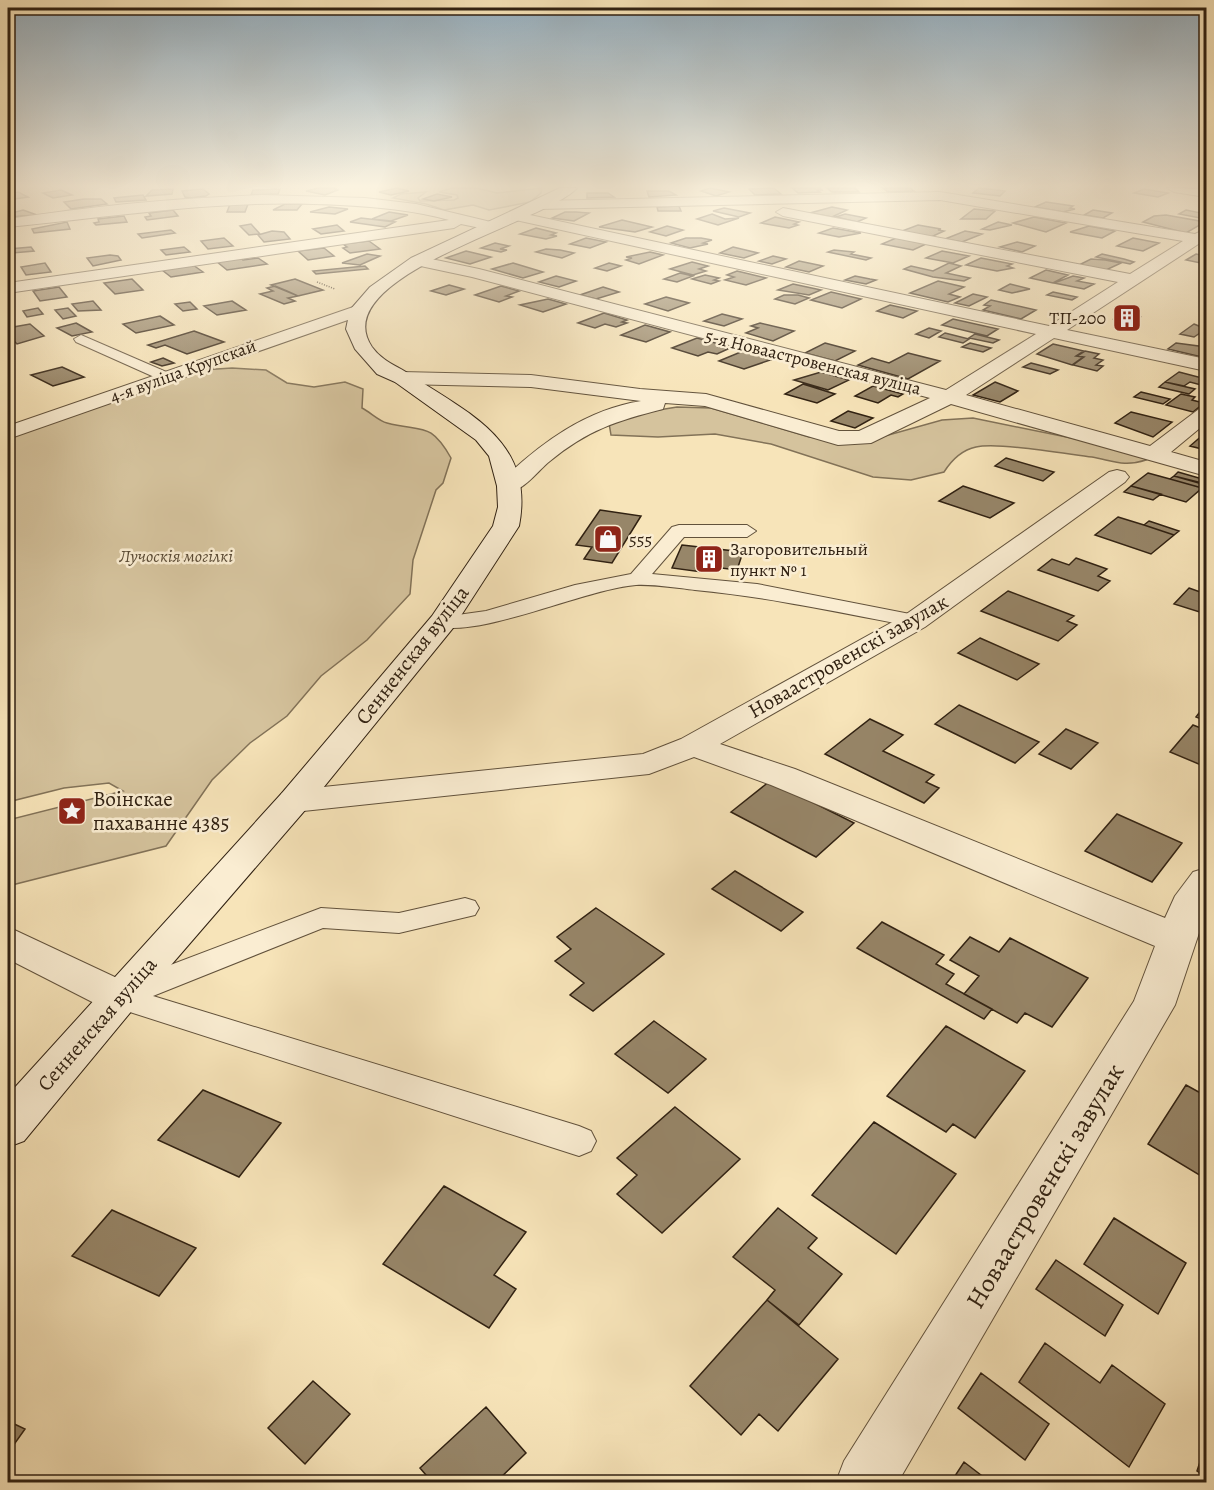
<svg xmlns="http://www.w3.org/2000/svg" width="1214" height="1490" viewBox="0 0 1214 1490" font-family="Alegreya,serif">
<rect width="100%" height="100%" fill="#f7e4b9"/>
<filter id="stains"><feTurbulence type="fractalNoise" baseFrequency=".00333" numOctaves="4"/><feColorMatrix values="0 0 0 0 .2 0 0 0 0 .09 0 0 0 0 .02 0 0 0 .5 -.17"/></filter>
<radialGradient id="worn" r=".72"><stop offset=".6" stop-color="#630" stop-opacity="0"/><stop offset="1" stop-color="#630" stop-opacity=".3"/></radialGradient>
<path fill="#d5c39d" stroke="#827258" stroke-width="1.5" d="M452 188H476L497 193 542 188 541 193 530 202 489 210 473 205 444 210 426 204 393 198 401 194 426 192 418 198 420 201 454 200 458 198 457 195 439 192Z
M232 368 266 370 287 383 314 387 345 382 363 389 362 408C370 412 379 421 387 423 422 432 430 421 451 458L443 483 436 490 413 560 410 594 367 640 321 676 287 716 250 743 212 780 166 846 8 886V820L123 791 109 783 64 788 8 802V437L202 370Z
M677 407 711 408 809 437 860 443 942 420 973 418 1135 451 1146 460C1124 467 1114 461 1092 457 1067 454 998 442 976 447 962 450 951 461 944 472L911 480 873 477 771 444 715 434 658 437 611 435 609 423 628 415Z"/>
<path fill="#978669" stroke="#302112" stroke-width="1.5" d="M318 188H334L338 190 325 195 306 191Z
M397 188 409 191 391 195 379 192Z
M710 188 729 192 716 196 701 191Z
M774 188 781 194 755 195 749 189Z
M792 188H820L822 190H817L820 192 798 193Z
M827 188H855L859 192H832Z
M883 188H910L914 191 888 192Z
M979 188 1005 191 1000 196 973 193Z
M173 189 172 194 146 196 152 190Z
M203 189 209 194 206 196 190 198 185 197 182 191Z
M280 189 278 194 251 195 253 190Z
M1144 189 1168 193 1158 197 1134 193Z
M61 190 72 195 53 198 43 193Z
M647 191H669L676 195 649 197Z
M18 192 28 197 8 200V194Z
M587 193H608L614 197 587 198Z
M437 194 452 197 434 201 423 199Z
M143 195 146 200 116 202 114 198Z
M84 199H101L107 204 71 209 64 202Z
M1046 202 1073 206 1070 208 1075 209 1063 212 1035 207Z
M230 204H248L245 212H227Z
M285 204H302L297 210H273Z
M679 206 681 211H658L657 207Z
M329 207 348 209 335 214 310 212Z
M832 207 847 210 832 217 810 213Z
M724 208 750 213 739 217 713 211Z
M974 209 995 211 986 219H961Z
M23 210 37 215 8 217V214Z
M173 210 178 216 147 220 145 217 151 216 149 213Z
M1093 210 1112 213 1103 218 1084 215Z
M1186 210 1206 214V219L1179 214Z
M389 212 408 215 391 221 372 219Z
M565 212H576L589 213 574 221 552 218Z
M712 214 725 219 739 218 718 225 697 219Z
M845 214 866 218 857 222 836 217Z
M1166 215 1205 222 1186 233 1143 222 1154 216Z
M124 216 127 222 96 225 94 223 99 222 98 219Z
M775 217 799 222 794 224 798 225 789 228 761 223Z
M1034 217 1066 223 1046 232 1013 223Z
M361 218 395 222 385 227 350 222Z
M622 220 652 227 635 232 599 227Z
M67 222 70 229 34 233 32 229Z
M998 222 1012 225 990 230 982 229Z
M251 224 260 234 249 235 240 226Z
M337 225 344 231 321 234 313 229Z
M918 225 941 229 938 230 944 231 931 237 902 231Z
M667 226 683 230 666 236 650 232Z
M1089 226 1115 231 1102 238 1070 232Z
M536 228 556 233 551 235 557 236 546 239 520 234Z
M833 228 861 233 839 237 819 233Z
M171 230 175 233 142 238 138 234Z
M272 231 284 232 290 239 264 242 258 235Z
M965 231 982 234 962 242 945 239Z
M224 238 233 246 208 249 201 241Z
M586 238 606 242 590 248 570 244Z
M686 238H701L712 240 703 243 708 244 690 248 671 243Z
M896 238 926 244 913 250 882 244Z
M1133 238 1159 243 1143 251 1117 246Z
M369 241 380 249 350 253 343 248 347 247 343 244Z
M1017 242 1035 246 1022 252 1000 247Z
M495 243 509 246 500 249 507 250 501 252 481 248Z
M31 247 34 251 12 253 9 249Z
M184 247 190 252 166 255 161 250Z
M733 247 758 253 744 258 720 253Z
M324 248 334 256 308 260 298 251Z
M546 249 560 250 574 253 562 258 536 252Z
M834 250 854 252 851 254 871 258 866 260 828 252Z
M466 251 491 257 470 264 446 258Z
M942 251 969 256 953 263 926 258Z
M650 252 663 255 639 264 626 260 632 258 626 257Z
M367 254 380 256 360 265 342 263Z
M1102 254 1124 259 1134 262 1130 264 1096 257Z
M1196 254 1206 256V264L1186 260Z
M110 255 118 256 121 260 93 266 87 258Z
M773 256 786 259 772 264 759 261Z
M240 258 243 260 258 258 267 264 227 270 216 261Z
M981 258 1012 264 1007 266 1013 268 997 271 966 265Z
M1091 259 1105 260 1121 263 1106 270 1079 265Z
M799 261 823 266 809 272 786 267Z
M692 262 708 266 699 269 706 271 693 275 670 269Z
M45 263 51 272 26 275 21 267Z
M513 263 543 272 523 278 492 269Z
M609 263 621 266 607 271 595 268Z
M949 263 961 266 946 273 970 278 964 281 933 277 904 269 911 266 933 271Z
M193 265 203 272 171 277 162 270Z
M365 266 368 269 316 274 313 271Z
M1046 270 1068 275 1053 283 1030 278Z
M737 271 766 278 746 285 725 280 734 277 727 275Z
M680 273 693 276 677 282 664 279Z
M705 275 719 278 714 280 719 281 711 284 692 279Z
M556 276 576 281 559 287 539 282Z
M855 276 870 279 876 280 866 284 845 280Z
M1073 276 1084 278 1077 281 1094 284 1084 289 1054 283Z
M132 279 143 290 115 294 104 283Z
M295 279 323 290 298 296 271 285Z
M938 281 964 287 949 294 960 297 948 302 910 293Z
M793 284 821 290 809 295 778 290Z
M1010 284 1030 289 1012 293 999 290Z
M449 285 464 289 446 295 431 291Z
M275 286 287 291 298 296 288 298 295 301 284 304 260 294 273 291 267 288Z
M501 286 519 291 506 296 512 297 499 302 475 295Z
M59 287 67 297 40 301 33 291Z
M603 287 619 292 596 299 580 295Z
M831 292 861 299 842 308 811 300Z
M1053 292 1077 297 1072 300 1047 295Z
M973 294 987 297 969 306 955 303Z
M784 295H798L809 298 795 304 775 299Z
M666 297 689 303 668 311 645 304Z
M548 299 566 304 543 312 520 305Z
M991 300 1036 310 1021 319 983 310 990 306 984 305Z
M93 301 101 310 78 311 72 304Z
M232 301 246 310 217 315 204 306Z
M190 302 197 309 183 311 175 304Z
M890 305 917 311 903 318 877 311Z
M38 308 43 314 27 317 23 311Z
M68 308 76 316 63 319 55 310Z
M604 313 627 320 622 322 627 323 616 327 605 324 595 328 578 323Z
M1124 313 1140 317 1130 322 1114 319Z
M722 314 742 319 724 326 704 321Z
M160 316 174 325 136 333 123 324Z
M953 319 998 329 987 336 942 325Z
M76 323 92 332 72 336 57 328Z
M760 323 794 331 773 341 746 333 758 328 751 326Z
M30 324 44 336 17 344 8 335V328Z
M1194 324 1206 329 1194 337 1180 334Z
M645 325 670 332 646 342 621 335Z
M929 328 941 331 929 338 916 334Z
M194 331 224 342 187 354 165 345 156 348 148 345Z
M945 333 969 339 963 343 939 337Z
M975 334 999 340 993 343 969 338Z
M697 338 723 345 719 347 728 349 717 354 708 352 698 356 672 348Z
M825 343 855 351 835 361 805 353Z
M970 343 991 348 983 352 962 347Z
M1176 343 1206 347V358L1168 349Z
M1053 344 1084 351 1076 356 1083 357 1072 365 1037 354Z
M743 351 773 359 744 369 719 361Z
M1085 351 1099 354 1094 358 1103 360 1096 365 1103 366 1097 371 1073 365 1084 357 1077 356Z
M908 353 940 361 908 379 858 365 872 358 889 363Z
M163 358 174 363 162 366 151 362Z
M1031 363 1058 370 1050 374 1023 367Z
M62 367 84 377 53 386 31 375Z
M821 372 849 380 828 390 794 380Z
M1179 372 1206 379V381L1201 385 1190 382 1184 386 1165 382Z
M995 382 1018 391 1000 402 973 395Z
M1165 382 1195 389 1189 394 1159 387Z
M803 384 835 394 817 403 785 394Z
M873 386 903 394 898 397 891 395 878 403 855 396Z
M1141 392 1170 399 1163 404 1134 397Z
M1181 394 1195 397 1192 400 1204 403 1193 412 1166 405Z
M848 411 873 418 855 428 831 421Z
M1131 412 1172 422 1153 437 1115 423Z
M1204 434 1206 450 1190 446Z
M1006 458 1054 472 1043 481 995 466Z
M1178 472 1206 480V484L1174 476Z
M1148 473 1170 479 1202 488 1186 502 1131 486Z
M1174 476 1206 485 1202 488 1170 479Z
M963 486 1014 503 990 518 939 501Z
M1131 486 1161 494 1153 500 1124 492Z
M600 510 641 516 612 563 584 559 592 547 576 545Z
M1118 517 1144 525 1174 535 1151 554 1095 535Z
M1149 521 1179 531 1174 535 1144 525Z
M682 545 743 552 737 570 705 566 702 572 672 568Z
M1076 558 1107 569 1098 576 1110 581 1098 591 1038 570 1052 559 1069 565Z
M1189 588 1206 594V614L1174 604Z
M1008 591 1074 616 1067 621 1077 625 1058 641 981 611Z
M980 638 1039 664 1017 680 958 653Z
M1206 704V721L1196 717Z
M959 705 1039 742 1015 763 935 724Z
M870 719 903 735 883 751 934 775 926 782 939 788 924 803 825 754Z
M1193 725 1206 730V767L1170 752Z
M1066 729 1098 743 1071 769 1039 754Z
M770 781 854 823 816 857 731 812Z
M1117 814 1182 843 1152 882 1085 851Z
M735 871 803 912 781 931 712 889Z
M596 908 664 954 593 1011 570 995 584 983 555 961 571 949 557 937Z
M882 922 944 955 936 964 954 974 946 984 992 1009 984 1019 857 948Z
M970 937 999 952 1010 938 1088 978 1052 1027 1025 1013 1017 1023 964 994 979 976 950 960Z
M654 1021 706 1059 668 1093 615 1054Z
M946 1026 1025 1071 975 1138 953 1124 946 1132 887 1096Z
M1186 1085 1206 1096V1179L1148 1144Z
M203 1090 281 1123 239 1177 158 1140Z
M675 1107 740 1159 662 1233 617 1194 637 1175 617 1158Z
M874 1122 956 1174 896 1254 812 1195Z
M444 1186 526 1232 494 1275 516 1289 489 1328 383 1264Z
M778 1208 817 1238 808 1248 842 1274 799 1325 767 1300 775 1290 733 1257Z
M112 1210 196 1248 159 1296 72 1256Z
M1114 1218 1186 1263 1158 1314 1084 1264Z
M1056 1260 1123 1305 1105 1336 1036 1289Z
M767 1300 838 1359 778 1431 759 1414 741 1435 690 1386Z
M1045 1343 1100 1383 1112 1365 1165 1404 1129 1467 1019 1382Z
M981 1373 1049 1424 1025 1460 958 1408Z
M313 1381 350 1414 305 1464 268 1428Z
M486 1407 526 1453 496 1482H432L420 1468Z
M8 1421 25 1429 8 1453Z
M1206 1444V1477L1197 1471Z
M964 1462 990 1482H951Z"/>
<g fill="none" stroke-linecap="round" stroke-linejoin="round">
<g stroke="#62523c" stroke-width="2">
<path id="lane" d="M81 335 171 374 173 377 166 381 161 380 76 342 74 339Z
M679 525H747L756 531 747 537H684L652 574 757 584 915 615 922 617 925 621 922 625 915 627C842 613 769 597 695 590 676 588 654 584 636 585 581 590 482 638 436 626L433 622 436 618 486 611 575 585 631 574 672 527Z
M465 898 475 901 479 908 475 915 399 933 323 928 153 996 579 1126 591 1131 596 1141 591 1151 579 1156 108 1005 104 997 108 989 115 986 321 908 399 913Z"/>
</g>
<g stroke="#62523c" stroke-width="2">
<path id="street" d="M1167 188 1206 189V197L1174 192Z
M940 192 1195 234 1206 229V244L1200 243 1067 330 1206 359V371L1054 338 966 395 1150 446 1199 409 1206 407V423L1171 452 1206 462V476L951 404 871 443 838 445 705 406 665 403 663 409C616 421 588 430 550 461 535 473 521 496 501 491L497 486 501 481C541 443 585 410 641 401L531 387 402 384 395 382 392 378 395 374 402 372 531 375 640 389 706 394 839 431H859L930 398 472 277 411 264 409 261 417 256 479 269 946 390 1036 334 511 219V213L516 212 1049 326 1118 282 783 216 776 212 783 208 1130 274 1183 241 940 200 539 209 532 205 539 201Z
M262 195 365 198 416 204 495 223 497 226 490 230 461 224 454 228 8 293V283L449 220C413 210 377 207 340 205 224 198 121 216 8 227V219C92 206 177 198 262 195Z
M359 305 365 306 368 310 365 314 8 439V426Z
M1117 470 1125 472 1129 477 1125 482 925 627 720 744 795 769 1165 918 1175 896 1193 872 1206 868V912L1175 1005 898 1482H836L844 1461 1134 1001 1155 946 771 785 694 757 649 774 294 812 282 809 277 801 282 793 294 790 643 754 681 739 905 615 1109 472Z
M8 927 134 986 140 997 134 1008 119 1013 104 1008 8 959Z"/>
</g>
<g stroke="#302112" stroke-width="2">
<path id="secondary" d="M560 188H577C545 223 324 276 372 347 383 362 398 366 412 376 472 415 535 443 519 526L453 628 306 809 134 1008 24 1141 8 1147V1095L282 793 432 616 493 526 498 507 497 486 489 456 476 440 395 382 377 374 355 349 346 329 350 310 370 287 411 258Z"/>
</g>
<path stroke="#302112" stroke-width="1.5" stroke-dasharray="1 1.5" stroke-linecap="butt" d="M317 282 335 289"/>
<use href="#lane" fill="#faedd2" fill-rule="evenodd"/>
<use href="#street" fill="#faedd2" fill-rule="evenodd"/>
<use href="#secondary" fill="#faedd2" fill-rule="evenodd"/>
</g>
<linearGradient id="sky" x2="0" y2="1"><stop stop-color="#93adbe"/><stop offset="0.47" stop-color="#fbf3e0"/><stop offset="1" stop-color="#fbf3e0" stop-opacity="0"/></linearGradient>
<rect width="1214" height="396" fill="url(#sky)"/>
<defs>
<g id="building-square" transform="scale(1.5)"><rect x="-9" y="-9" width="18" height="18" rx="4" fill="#8f2418" stroke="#faedd2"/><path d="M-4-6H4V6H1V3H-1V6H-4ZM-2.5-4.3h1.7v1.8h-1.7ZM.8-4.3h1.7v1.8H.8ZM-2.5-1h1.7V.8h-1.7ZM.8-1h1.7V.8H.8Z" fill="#fff"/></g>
<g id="shop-square" transform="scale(1.5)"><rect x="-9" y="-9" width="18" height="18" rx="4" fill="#8f2418" stroke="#faedd2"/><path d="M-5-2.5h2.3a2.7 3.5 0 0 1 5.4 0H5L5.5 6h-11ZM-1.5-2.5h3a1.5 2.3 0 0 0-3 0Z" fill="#fff"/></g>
<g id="sight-square" transform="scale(1.5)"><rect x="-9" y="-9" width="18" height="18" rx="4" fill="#8f2418" stroke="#faedd2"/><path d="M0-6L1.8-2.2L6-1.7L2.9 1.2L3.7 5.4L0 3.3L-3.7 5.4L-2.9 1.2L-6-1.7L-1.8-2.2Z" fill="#fff"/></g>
</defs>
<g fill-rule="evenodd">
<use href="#building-square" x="1127" y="318"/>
<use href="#shop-square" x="608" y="539"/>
<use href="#building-square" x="709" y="559"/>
<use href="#sight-square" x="72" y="811"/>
</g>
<g text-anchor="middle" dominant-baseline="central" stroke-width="5" stroke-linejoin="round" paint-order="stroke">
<g font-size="18" fill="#302112" stroke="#faedd2" text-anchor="start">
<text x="1106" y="318" text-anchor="end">ТП-200</text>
<text x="629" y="539">555</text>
<text x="730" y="549">Загоровительный<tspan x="730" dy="21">пункт № 1</tspan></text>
</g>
<g font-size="18" fill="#302112" stroke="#faedd2">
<text transform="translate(813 362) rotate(14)">5-я Новаастровенская вуліца</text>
<text transform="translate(183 371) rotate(-20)">4-я вуліца Крупскай</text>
</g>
<g font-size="18" font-style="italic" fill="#594a35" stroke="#faedd2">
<text x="176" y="556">Лучоскія могілкі</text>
</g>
<g font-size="21" fill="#302112" stroke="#faedd2">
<text transform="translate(412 655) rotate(-52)">Сенненская вуліца</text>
<text transform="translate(848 656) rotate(-30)">Новаастровенскі завулак</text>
<text transform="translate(97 1024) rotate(-49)">Сенненская вуліца</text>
</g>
<g font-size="21" fill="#302112" stroke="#faedd2" text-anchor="start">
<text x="93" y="799">Воінскае<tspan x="93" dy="24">пахаванне 4385</tspan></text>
</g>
<g font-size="26" fill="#302112" stroke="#faedd2">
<text transform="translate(1045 1186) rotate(-59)">Новаастровенскі завулак</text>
</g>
</g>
<rect width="1214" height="1490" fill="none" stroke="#f7e4b9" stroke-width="30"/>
<rect x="9" y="9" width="1196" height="1472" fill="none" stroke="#302112" stroke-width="3"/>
<rect x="15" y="15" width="1184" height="1460" fill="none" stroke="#302112" stroke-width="1.5"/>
<rect width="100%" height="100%" filter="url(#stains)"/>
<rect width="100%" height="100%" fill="url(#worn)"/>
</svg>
